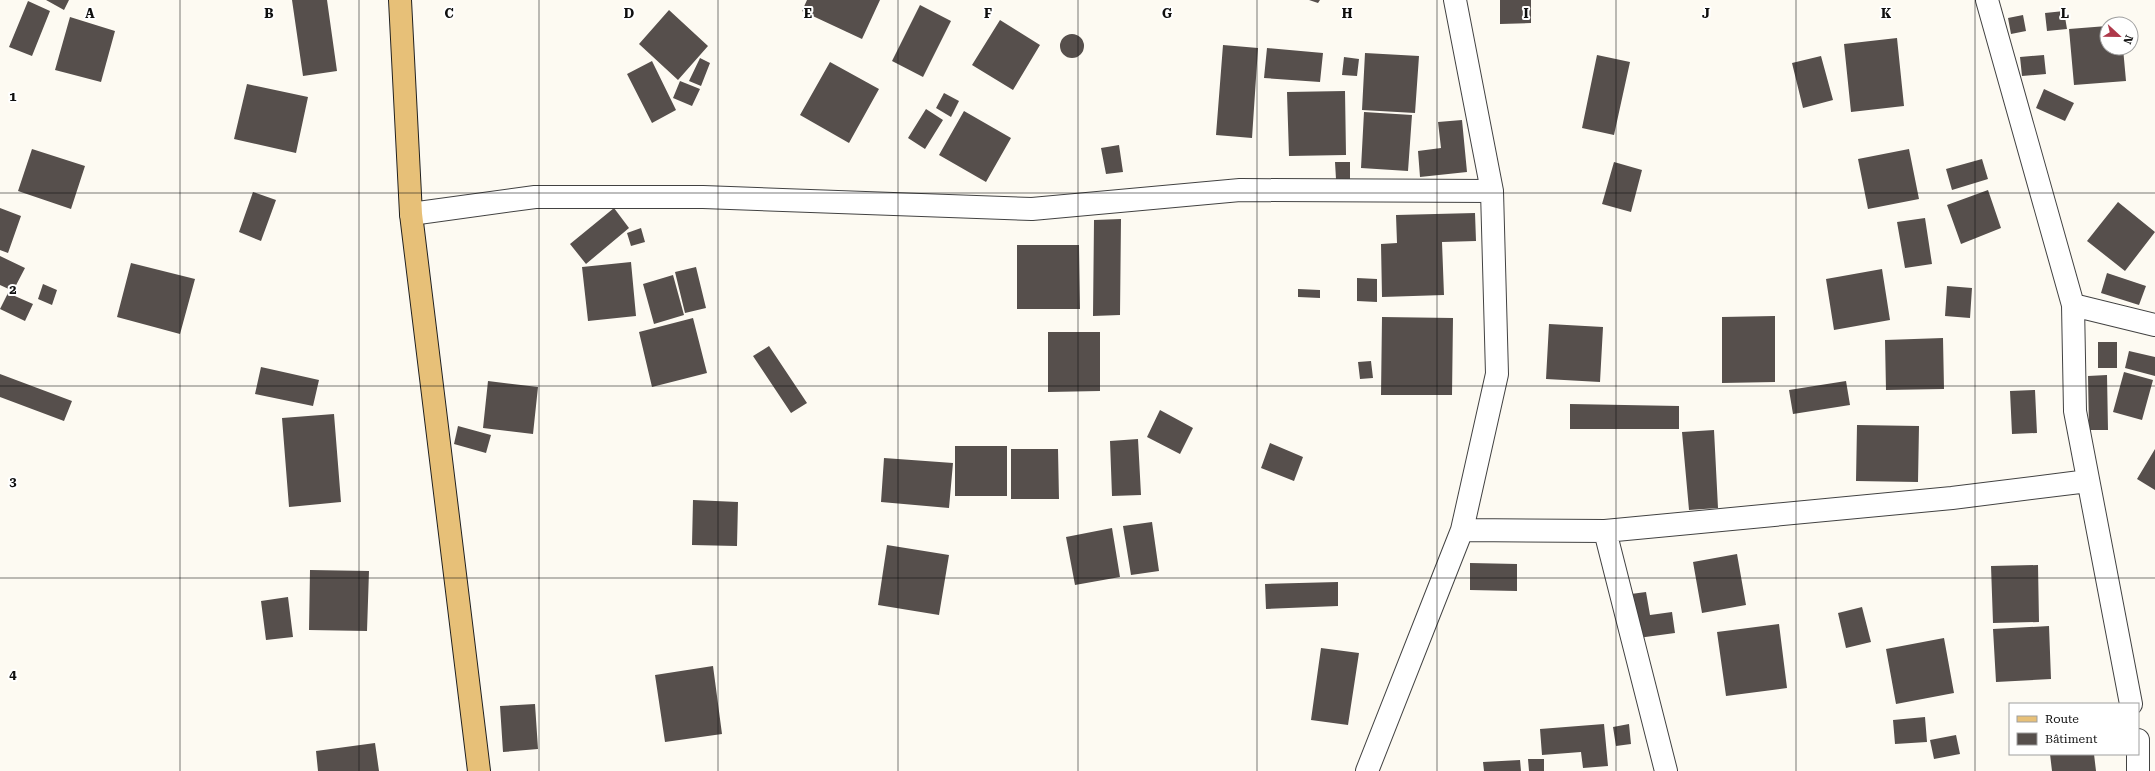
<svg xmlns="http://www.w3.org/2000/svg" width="2155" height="771" viewBox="0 0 2155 771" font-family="'Roboto Serif',serif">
<rect width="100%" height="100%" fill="#fdfaf2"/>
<path fill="#564f4c" d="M46 0H69L64 10Z
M292 0H327L337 71 303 76Z
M807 0H880L862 39 802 11Z
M1309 0H1320L1318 3Z
M1500 0H1531V23L1500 24Z
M28 1 50 11 32 56 9 47Z
M920 5 951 21 923 77 892 61Z
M669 10 708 46 678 80 639 44Z
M2064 11 2067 29 2047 31 2045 13Z
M2023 15 2026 31 2011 34 2008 18Z
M70 17 115 31 101 82 55 70Z
M1000 20 1040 45 1013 90 972 65Z
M2107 26V48H2123L2126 81 2074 85 2069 29Z
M1060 46a12 12 0 1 1 24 0a12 12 0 1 1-24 0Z
M1897 38 1904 106 1851 112 1844 44Z
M1223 45 1258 48 1252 138 1216 135Z
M1267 48 1323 53 1320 82 1264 78Z
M1365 53 1419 56 1415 113 1362 110Z
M1597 55 1630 62 1614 135 1582 128Z
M2044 55 2046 74 2022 76 2020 57Z
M1821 56 1833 100 1803 108 1792 63Z
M1344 57 1359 59 1357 76 1342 75Z
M700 58 710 63 701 86 689 81Z
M652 61 676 110 652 123 627 74Z
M830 62 879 89 849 143 800 115Z
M680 81 700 89 692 106 673 98Z
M247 84 308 97 296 153 234 139Z
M2044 89 2074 103 2065 121 2036 108Z
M1345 91 1346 155 1289 156 1287 92Z
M944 93 959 101 951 117 936 108Z
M926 109 943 120 925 149 908 138Z
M964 111 1011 138 986 182 939 155Z
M1364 112 1412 115 1408 171 1361 168Z
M1462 120 1467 172 1420 177 1418 151 1441 148 1438 122Z
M1119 145 1123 172 1106 174 1101 148Z
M32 149 85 166 71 209 18 191Z
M1909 149 1919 199 1868 209 1858 159Z
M1982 159 1988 179 1952 190 1946 169Z
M1335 162H1350V179H1336Z
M1614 162 1642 170 1631 212 1602 204Z
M1988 190 2001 228 1961 244 1947 205Z
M253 192 276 200 261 241 239 232Z
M2118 202 2155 232 2125 271 2087 241Z
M0 208 21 216 8 253 0 250Z
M614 208 629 228 586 264 570 244Z
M1475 213 1476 241 1442 242 1444 295 1382 297 1381 244 1397 243 1396 215Z
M1925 218 1932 264 1905 268 1897 222Z
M1121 219 1120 315 1093 316 1094 220Z
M641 228 645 242 631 246 627 233Z
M1017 245H1079L1080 309H1017Z
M0 256 25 268 13 291 0 285Z
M631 262 636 316 588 321 582 267Z
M131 263 195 279 180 334 117 317Z
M696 267 706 308 685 313 675 272Z
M1882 269 1890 320 1834 330 1826 279Z
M2107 273 2146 286 2139 305 2101 293Z
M673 275 684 315 654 324 643 284Z
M1357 278 1377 279V302L1357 301Z
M43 284 57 290 52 305 38 299Z
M1947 286 1972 288 1970 318 1945 316Z
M1298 289 1320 290V298L1298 297Z
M8 293 33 304 25 321 0 309Z
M1775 316V382L1722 383V317Z
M1382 317 1453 318 1452 395H1381Z
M693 318 707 373 652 387 639 332Z
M1549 324 1603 327 1600 382 1546 379Z
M1048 332H1100V391L1048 392Z
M1943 338 1944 389 1886 390 1885 340Z
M2098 342H2117V368H2098Z
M769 346 807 403 791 413 753 356Z
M2129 351 2155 357V376L2125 368Z
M1371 361 1373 378 1360 379 1358 362Z
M261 367 319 380 313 406 255 394Z
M2124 372 2153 380 2142 420 2113 412Z
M0 374 72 401 64 421 0 397Z
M2107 375 2108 430H2089L2088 376Z
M488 381 538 387 533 434 483 428Z
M1846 381 1850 405 1793 414 1789 390Z
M2035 390 2037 433 2012 434 2010 391Z
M1570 404 1679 406V429H1570Z
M1160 410 1193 428 1180 454 1147 437Z
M334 414 341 502 289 507 282 418Z
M1857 425 1919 426 1918 482 1856 481Z
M458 426 491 435 486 453 454 444Z
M1714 430 1718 508 1689 510 1682 432Z
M1138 439 1141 495 1112 496 1110 441Z
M1270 443 1303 457 1294 481 1261 468Z
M955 446H1007V496H955Z
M1011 449H1058L1059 499H1011Z
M2155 449V490L2137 479Z
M884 458 953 463 949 508 881 502Z
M693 500 738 502 737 546 692 545Z
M1152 522 1159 571 1131 575 1123 526Z
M1112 528 1120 577 1075 585 1066 537Z
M887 545 949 555 939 615 878 605Z
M1737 554 1746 605 1702 613 1693 562Z
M1470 563 1517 564V591L1470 590Z
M2038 565 2039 622 1993 623 1991 566Z
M310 570 369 571 367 631 309 630Z
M1338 582V606L1266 609 1265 584Z
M1646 592 1650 615 1672 612 1675 633 1638 638 1631 594Z
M288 597 293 637 266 640 261 601Z
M1862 607 1871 642 1846 648 1838 613Z
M1779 624 1787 688 1726 696 1717 632Z
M2049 626 2051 679 1996 682 1993 629Z
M1944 638 1954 693 1896 704 1886 649Z
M1321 648 1359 653 1348 725 1311 720Z
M713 666 722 734 665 742 655 675Z
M535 704 538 749 503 752 500 706Z
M1925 717 1927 742 1895 744 1893 720Z
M1604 724 1608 766 1583 768 1581 752 1542 755 1540 729Z
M1629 724 1631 744 1616 746 1613 727Z
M1956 735 1960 754 1934 759 1930 740Z
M375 743 379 771H318L316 751Z
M2050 754H2094L2096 771H2052Z
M1528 759H1544V771H1529Z
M1520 760 1521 771H1484L1483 762Z"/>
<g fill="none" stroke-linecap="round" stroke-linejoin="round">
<g stroke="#424242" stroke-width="24">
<path id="minor" d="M1987 0 2073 305 2075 411 2131 704
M411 214 535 197H703L1032 209 1240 190 1492 191
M2073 305 2155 325
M1462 530 1605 531 1952 498 2088 481
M1605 531 1666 771
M2138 740V771
M1367 771 1462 530 1497 374 1492 191 1455 0"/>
</g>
<g stroke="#202020" stroke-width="24">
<path id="major" d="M400 0 411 214 479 771"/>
</g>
<use href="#minor" stroke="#fff" stroke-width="22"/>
<use href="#major" stroke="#e7c078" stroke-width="22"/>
</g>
<path fill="none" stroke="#0f0f0f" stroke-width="1" stroke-opacity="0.55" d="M180 0V771M359 0V771M539 0V771M718 0V771M898 0V771M1078 0V771M1257 0V771M1437 0V771M1616 0V771M1796 0V771M1975 0V771M0 193H2155M0 386H2155M0 578H2155"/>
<g font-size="13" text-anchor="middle" font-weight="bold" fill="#0f0f0f" stroke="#fff" stroke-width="4" stroke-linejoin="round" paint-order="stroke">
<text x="90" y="18">A</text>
<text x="269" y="18">B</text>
<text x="449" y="18">C</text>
<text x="629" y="18">D</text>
<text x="808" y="18">E</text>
<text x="988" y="18">F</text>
<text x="1167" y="18">G</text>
<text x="1347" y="18">H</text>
<text x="1526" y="18">I</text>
<text x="1706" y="18">J</text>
<text x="1886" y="18">K</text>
<text x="2065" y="18">L</text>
<text x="13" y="101">1</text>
<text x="13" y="294">2</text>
<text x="13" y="486">3</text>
<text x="13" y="679">4</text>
</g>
<rect x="2009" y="703" width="130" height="52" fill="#ffffff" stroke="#9f9f9f"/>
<rect x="2017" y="716" width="20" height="6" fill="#e7c078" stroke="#9f9f9f"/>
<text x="2045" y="723" font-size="12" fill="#0f0f0f">Route</text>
<rect x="2017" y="733" width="20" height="12" fill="#564f4c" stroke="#9f9f9f"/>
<text x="2045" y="743" font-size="12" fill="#0f0f0f">Bâtiment</text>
<g transform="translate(2119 36) rotate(112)"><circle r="19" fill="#ffffff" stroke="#9f9f9f"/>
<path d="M0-3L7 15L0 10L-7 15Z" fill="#ae384a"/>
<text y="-6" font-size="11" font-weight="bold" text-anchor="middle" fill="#0f0f0f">N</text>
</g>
</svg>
